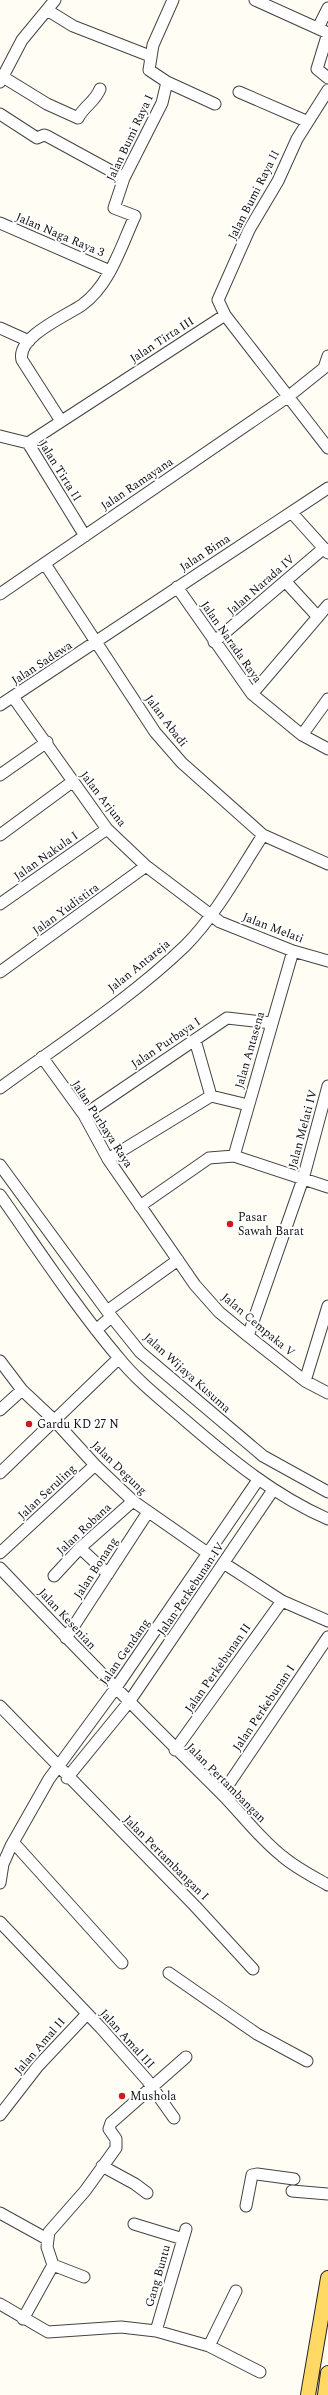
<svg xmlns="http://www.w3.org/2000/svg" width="328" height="2395" viewBox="0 0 328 2395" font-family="Spectral,serif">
<rect width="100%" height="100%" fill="#fffdf4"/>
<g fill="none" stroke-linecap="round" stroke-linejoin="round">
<g stroke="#434343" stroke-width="13">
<path id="minor" d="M255 0 328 33 317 69 328 78
M47 10 73 26 150 56
M318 28 328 8
M3 77 47 104 78 118C84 106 95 102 100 89
M0 82 22 40 55 0
M167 82 215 104
M239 92 306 121
M0 114 37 138 44 135 47 136 124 178
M0 223 110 271
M225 315 218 300 249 230 278 181 297 139 328 90
M0 328 29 341
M61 421 22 360C16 337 66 316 82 305 110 285 121 246 135 216L114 208 124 178 162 103 167 82 149 70 153 45 173 0
M0 436 28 443 85 536
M28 443 225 315 328 448
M292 513 328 553
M45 564 155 732 182 763 263 835 328 864
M285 581 318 617
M177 587 252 694 302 735 328 749
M0 594 289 396 324 368 328 356
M214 642 324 548
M252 694 328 605
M13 697 107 829 146 866 220 922 293 951 328 961
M0 705 328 488
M302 735 328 699
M0 775 47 742
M0 835 72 782
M0 904 107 829
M0 972 146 866
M195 1040 211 1096
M42 1057 84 1115 108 1159 195 1285 219 1312 248 1336 305 1381 328 1393
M0 1088C60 1044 131 998 185 946 216 915 239 872 263 835
M84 1115 227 1018 271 1023
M234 1156 293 951
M108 1159 211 1096 248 1105
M0 1165 107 1311 140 1352 263 1456 328 1492
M0 1195C38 1249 75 1306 118 1357 137 1381 163 1401 186 1421 230 1459 275 1496 328 1519
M140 1206 209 1158 234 1156 328 1187
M107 1311 178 1260
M96 1330 111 1317
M248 1336 303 1179 328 1086
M0 1361 22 1390 54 1420 95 1465 133 1501 209 1554
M305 1381 328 1306
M0 1410 22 1390
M0 1473 119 1358
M80 1548 108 1574
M0 1553 95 1465
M225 1564 282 1601 328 1621
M0 1568C72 1644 146 1719 221 1793 242 1814 259 1838 282 1856 296 1868 312 1876 328 1885
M54 1576 80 1548 133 1501
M66 1638 148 1512
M0 1706 195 1906 253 1969
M175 1750 282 1601
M67 1778 129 1702 273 1490
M222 1794 328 1637
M13 1842 122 1963
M0 1883 3 1864 11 1846 49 1779 115 1689 258 1480
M0 1922 101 2028 147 2080 174 2118
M169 1973 257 2034 307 2061
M0 2115 38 2066 87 2014
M102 2166 135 2184 147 2193
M292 2191 328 2194
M246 2206 252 2175 257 2174 294 2179
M0 2213 47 2239
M134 2224 183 2239
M53 2265 84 2277
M0 2304 48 2332 121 2327 156 2331 209 2346 260 2372
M23 2319 53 2265 47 2247 49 2232 85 2191 116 2148V2139L109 2129 111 2123 186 2057
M156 2331 186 2229
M209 2346 236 2291"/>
</g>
<g stroke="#212121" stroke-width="16">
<path id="major" d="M308 2395 328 2278
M325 2395 328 2373"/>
</g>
<use href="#minor" stroke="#fff" stroke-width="11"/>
<use href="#major" stroke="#ffd964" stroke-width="14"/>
</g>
<g fill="#cf1a23" stroke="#fff" stroke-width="1.5">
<circle cx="230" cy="1224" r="4"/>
<circle cx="29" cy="1424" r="4"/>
<circle cx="122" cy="2096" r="4"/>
</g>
<g text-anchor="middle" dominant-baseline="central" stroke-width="4" stroke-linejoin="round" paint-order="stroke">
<g font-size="12" fill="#101010" stroke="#fff">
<text transform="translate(130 138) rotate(-65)">Jalan Bumi Raya I</text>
<text transform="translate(254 195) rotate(-63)">Jalan Bumi Raya II</text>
<text transform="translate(60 235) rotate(23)">Jalan Naga Raya 3</text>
<text transform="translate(162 340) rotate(-33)">Jalan Tirta III</text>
<text transform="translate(60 471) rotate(58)">Jalan Tirta II</text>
<text transform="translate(137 484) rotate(-34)">Jalan Ramayana</text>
<text transform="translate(205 553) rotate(-33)">Jalan Bima</text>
<text transform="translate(261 585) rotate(-41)">Jalan Narada IV</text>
<text transform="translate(231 642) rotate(55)">Jalan Narada Raya</text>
<text transform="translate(42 663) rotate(-33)">Jalan Sadewa</text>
<text transform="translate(166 721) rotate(53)">Jalan Abadi</text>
<text transform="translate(103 799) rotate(52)">Jalan Arjuna</text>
<text transform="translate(46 856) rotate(-35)">Jalan Nakula I</text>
<text transform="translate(66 909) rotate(-36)">Jalan Yudistira</text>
<text transform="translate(273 928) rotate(21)">Jalan Melati</text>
<text transform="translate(139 966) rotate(-39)">Jalan Antareja</text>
<text transform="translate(166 1043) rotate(-34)">Jalan Purbaya I</text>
<text transform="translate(250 1050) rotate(-74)">Jalan Antasena</text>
<text transform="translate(102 1124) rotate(57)">Jalan Purbaya Raya</text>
<text transform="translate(303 1129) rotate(-75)">Jalan Melati IV</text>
<text transform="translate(258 1325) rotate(40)">Jalan Cempaka V</text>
<text transform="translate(187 1373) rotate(42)">Jalan Wijaya Kusuma</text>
<text transform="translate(119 1468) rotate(44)">Jalan Degung</text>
<text transform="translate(47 1492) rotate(-43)">Jalan Seruling</text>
<text transform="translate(84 1529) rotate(-43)">Jalan Robana</text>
<text transform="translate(96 1568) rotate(-57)">Jalan Bonang</text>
<text transform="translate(191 1589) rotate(-56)">Jalan Perkebunan IV</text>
<text transform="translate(67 1619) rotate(47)">Jalan Kesenian</text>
<text transform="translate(125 1652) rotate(-55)">Jalan Gendang</text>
<text transform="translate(218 1668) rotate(-55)">Jalan Perkebunan II</text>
<text transform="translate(264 1708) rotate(-56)">Jalan Perkebunan I</text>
<text transform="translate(226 1783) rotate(45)">Jalan Pertambangan</text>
<text transform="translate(166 1858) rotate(45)">Jalan Pertambangan I</text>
<text transform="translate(127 2039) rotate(48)">Jalan Amal III</text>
<text transform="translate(40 2046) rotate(-49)">Jalan Amal II</text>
<text transform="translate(158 2276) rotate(-74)">Gang Buntu</text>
</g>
<g font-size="12" fill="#101010" stroke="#fff" text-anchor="start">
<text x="238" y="1217">Pasar<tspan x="238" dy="14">Sawah Barat</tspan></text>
<text x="37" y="1424">Gardu KD 27 N</text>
<text x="130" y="2096">Mushola</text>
</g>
</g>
</svg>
